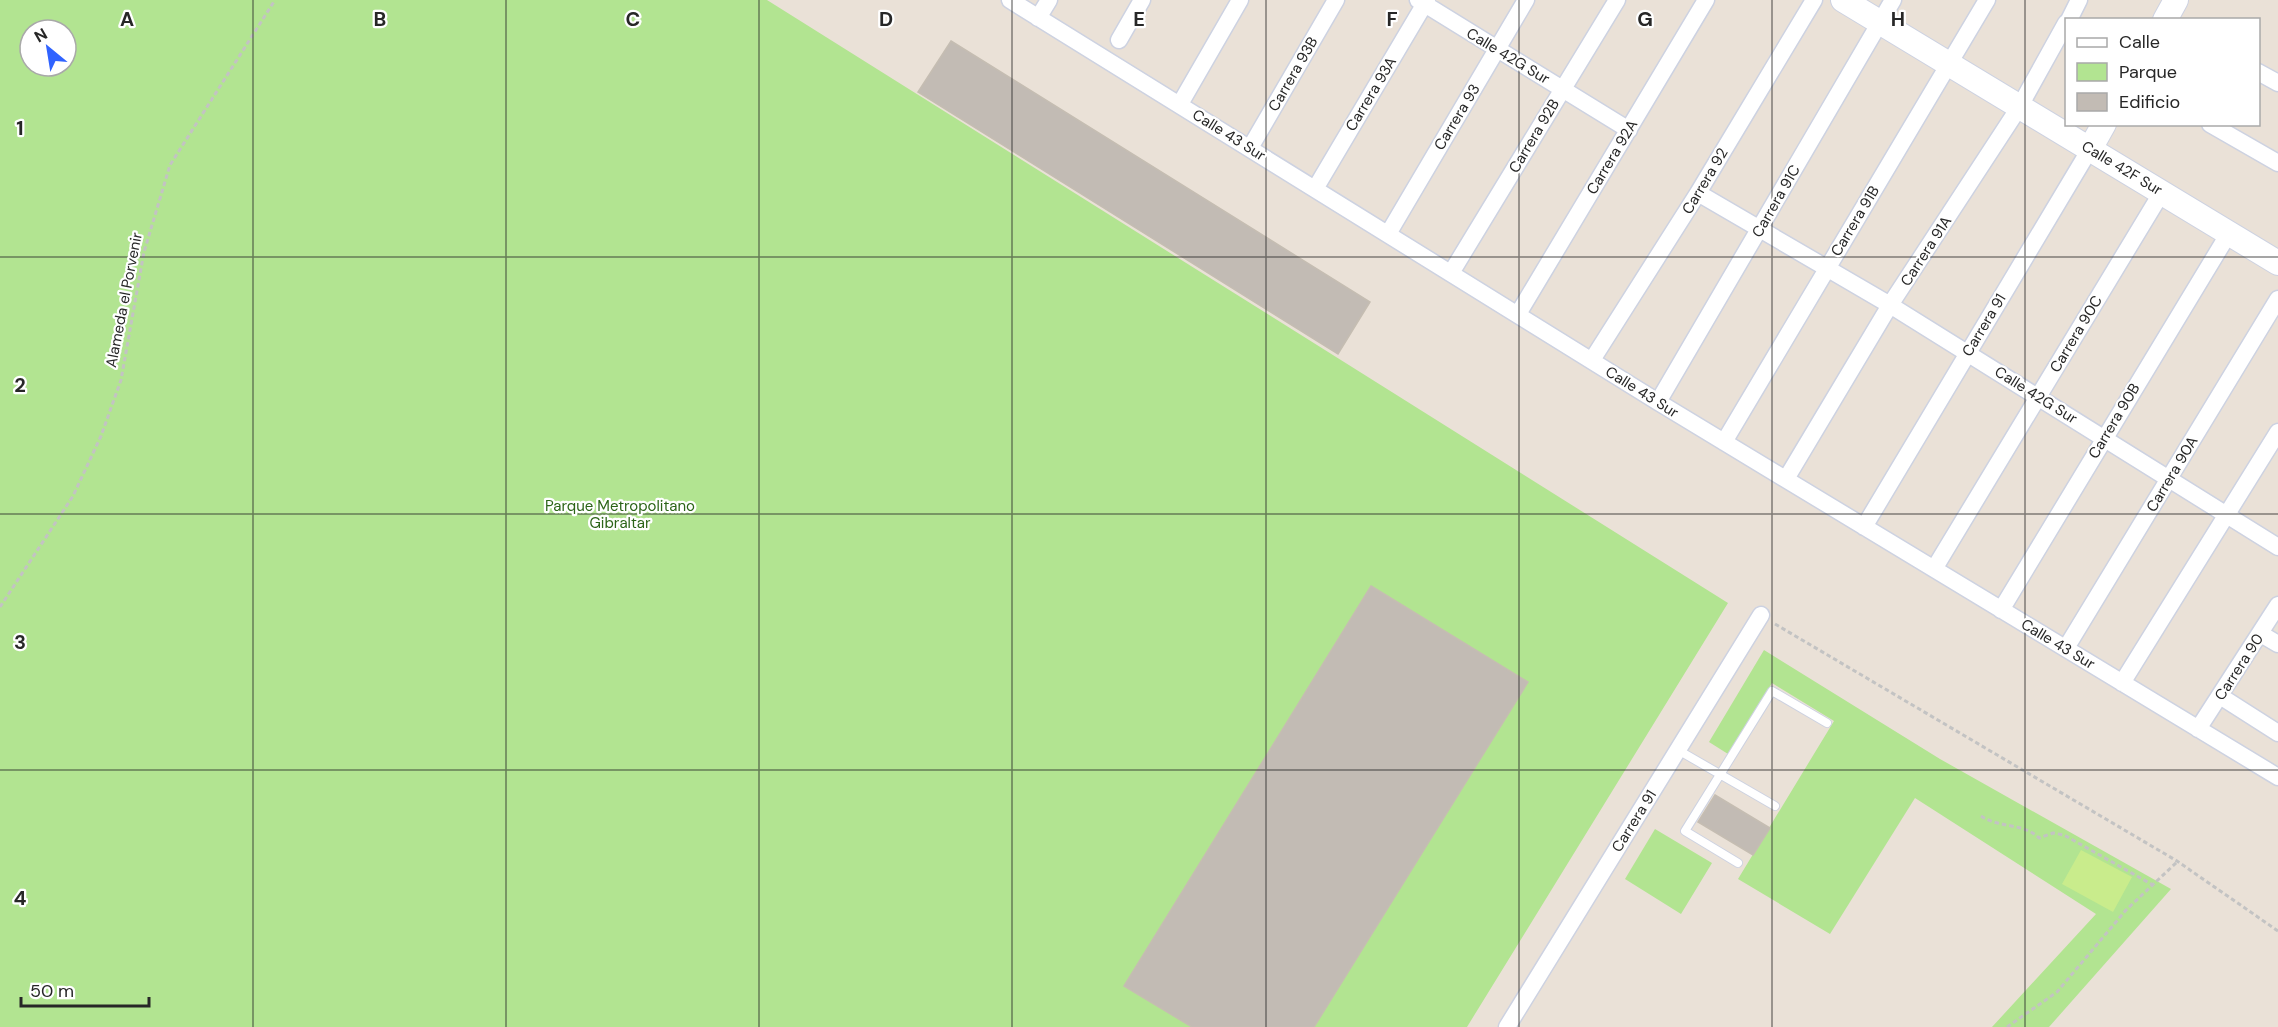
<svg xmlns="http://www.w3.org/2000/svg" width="2278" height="1027" viewBox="0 0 2278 1027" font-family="'DM Sans',sans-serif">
<rect width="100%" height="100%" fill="#eae1d7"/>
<path fill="#b2e491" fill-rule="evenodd" d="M0 0H767L1728 603 1467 1027H0ZM30 30H66V66H30Z
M1764 650 1940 759 2171 889 2049 1027H1992L2096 914 1915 798 1830 934 1738 879 1834 721 1772 683 1728 754 1709 742Z
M1655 829 1712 863 1681 914 1625 879Z"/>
<path fill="#c9ec8c" d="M2081 850 2132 877 2113 912 2062 884Z"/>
<path fill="#c2bbb4" stroke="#c5bdb2" stroke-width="1.5" d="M951 41 1370 302 1338 354 918 92Z
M1371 586 1528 682 1314 1027H1192L1124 986Z
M1715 795 1770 828 1753 855 1698 822Z"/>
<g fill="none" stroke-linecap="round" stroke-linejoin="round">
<g stroke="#cdd2e1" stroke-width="10">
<path id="lane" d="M1678 750 1775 806
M1738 863 1685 831 1772 691 1827 723"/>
</g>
<g stroke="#cdd2e1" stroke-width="19">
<path id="street" d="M1010 0 1658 402 2278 777
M1418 0 1629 130
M1038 18 1049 0
M2069 20 2079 0
M1119 40 1142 0
M2258 72 2278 83
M1180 104 1240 0
M2210 124 2278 163
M1250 148 1336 0
M1315 189 1427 0
M1698 193 1890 305 2278 547
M1388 234 1526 0
M1451 273 1617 0
M1518 314 1706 0
M1592 360 1698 193 1814 0
M1658 402 1893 0
M1724 442 1987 0
M1786 479 1890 305 2020 106 2066 23
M1864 527 2090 149
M1934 569 2162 192
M2001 610 2229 233
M2261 634 2278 644
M2066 648 2278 299
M2122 683 2278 432
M2220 696 2278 733
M2198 729 2278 605
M1507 1027 1761 615"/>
</g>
<g stroke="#cdd2e1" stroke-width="26">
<path id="secondary" d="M1843 0 2278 263
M2165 20 2176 0
M2090 149 2104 124"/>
</g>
<path stroke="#c3c3c3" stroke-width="3" stroke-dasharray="4.5 3" stroke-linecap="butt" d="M0 607 73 496 101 436 121 380 144 252 170 165 275 0
M1775 624 2177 861 2278 931
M1981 816C1998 828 2024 823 2039 838L2053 833 2064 835 2153 885
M2007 1027 2057 992 2126 910 2177 862"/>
<use href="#lane" stroke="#fff" stroke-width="8"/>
<use href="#street" stroke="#fff" stroke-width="16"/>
<use href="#secondary" stroke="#fff" stroke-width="24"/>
</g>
<path fill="none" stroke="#272727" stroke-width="1.5" stroke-opacity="0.55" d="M253 0V1027M506 0V1027M759 0V1027M1012 0V1027M1266 0V1027M1519 0V1027M1772 0V1027M2025 0V1027M0 257H2278M0 514H2278M0 770H2278"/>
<g text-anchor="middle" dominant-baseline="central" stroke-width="4.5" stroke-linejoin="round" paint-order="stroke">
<g font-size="15" fill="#272727" stroke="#fff">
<text transform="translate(1508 56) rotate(31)">Calle 42G Sur</text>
<text transform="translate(1293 74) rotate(-60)">Carrera 93B</text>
<text transform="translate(1371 94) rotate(-59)">Carrera 93A</text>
<text transform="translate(1457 117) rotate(-59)">Carrera 93</text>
<text transform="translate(1229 135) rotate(32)">Calle 43 Sur</text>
<text transform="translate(1534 136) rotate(-59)">Carrera 92B</text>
<text transform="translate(1612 157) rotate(-59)">Carrera 92A</text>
<text transform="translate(2122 168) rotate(31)">Calle 42F Sur</text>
<text transform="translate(1705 181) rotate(-59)">Carrera 92</text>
<text transform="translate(1776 201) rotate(-60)">Carrera 91C</text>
<text transform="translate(1855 221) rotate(-59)">Carrera 91B</text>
<text transform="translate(1926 251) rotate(-57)">Carrera 91A</text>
<text transform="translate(124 300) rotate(-79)">Alameda el Porvenir</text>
<text transform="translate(1984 325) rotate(-59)">Carrera 91</text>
<text transform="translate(2076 334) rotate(-59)">Carrera 90C</text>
<text transform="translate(1642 392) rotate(32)">Calle 43 Sur</text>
<text transform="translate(2036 395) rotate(32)">Calle 42G Sur</text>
<text transform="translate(2114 421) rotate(-59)">Carrera 90B</text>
<text transform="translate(2172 474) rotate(-59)">Carrera 90A</text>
<text transform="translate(2058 644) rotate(31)">Calle 43 Sur</text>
<text transform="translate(2239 667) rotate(-57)">Carrera 90</text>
<text transform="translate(1634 821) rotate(-58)">Carrera 91</text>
</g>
<g font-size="15" fill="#2b6417" stroke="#fff">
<text x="620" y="506">Parque Metropolitano<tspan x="620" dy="17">Gibraltar</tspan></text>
</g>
</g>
<g font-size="20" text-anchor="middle" font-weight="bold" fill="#272727" stroke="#fff" stroke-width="4.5" stroke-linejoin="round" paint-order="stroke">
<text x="127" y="26">A</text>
<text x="380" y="26">B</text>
<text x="633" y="26">C</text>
<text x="886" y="26">D</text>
<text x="1139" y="26">E</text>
<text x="1392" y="26">F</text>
<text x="1645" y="26">G</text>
<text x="1898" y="26">H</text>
<text x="20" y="135">1</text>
<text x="20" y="392">2</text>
<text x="20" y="649">3</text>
<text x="20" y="905">4</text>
</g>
<rect x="2065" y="18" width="195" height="108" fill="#ffffff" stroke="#a9a9a9" stroke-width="1.5"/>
<rect x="2077" y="38" width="30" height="9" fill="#ffffff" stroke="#a9a9a9" stroke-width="1.5"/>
<text x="2119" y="48" font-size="18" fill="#272727">Calle</text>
<rect x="2077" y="63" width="30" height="18" fill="#b2e491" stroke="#a9a9a9" stroke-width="1.5"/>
<text x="2119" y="78" font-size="18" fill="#272727">Parque</text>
<rect x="2077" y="93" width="30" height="18" fill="#c2bbb4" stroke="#a9a9a9" stroke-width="1.5"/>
<text x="2119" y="108" font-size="18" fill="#272727">Edificio</text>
<g transform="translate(48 48) rotate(330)"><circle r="28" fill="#ffffff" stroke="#a9a9a9" stroke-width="1.5"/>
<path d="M0-4.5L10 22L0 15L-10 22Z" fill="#3063ff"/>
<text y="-9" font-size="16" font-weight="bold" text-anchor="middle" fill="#272727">N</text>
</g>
<path d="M21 997v9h128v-9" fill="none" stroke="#272727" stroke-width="3"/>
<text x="30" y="997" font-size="18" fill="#272727" stroke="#ffffff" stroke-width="4.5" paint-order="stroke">50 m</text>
</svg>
